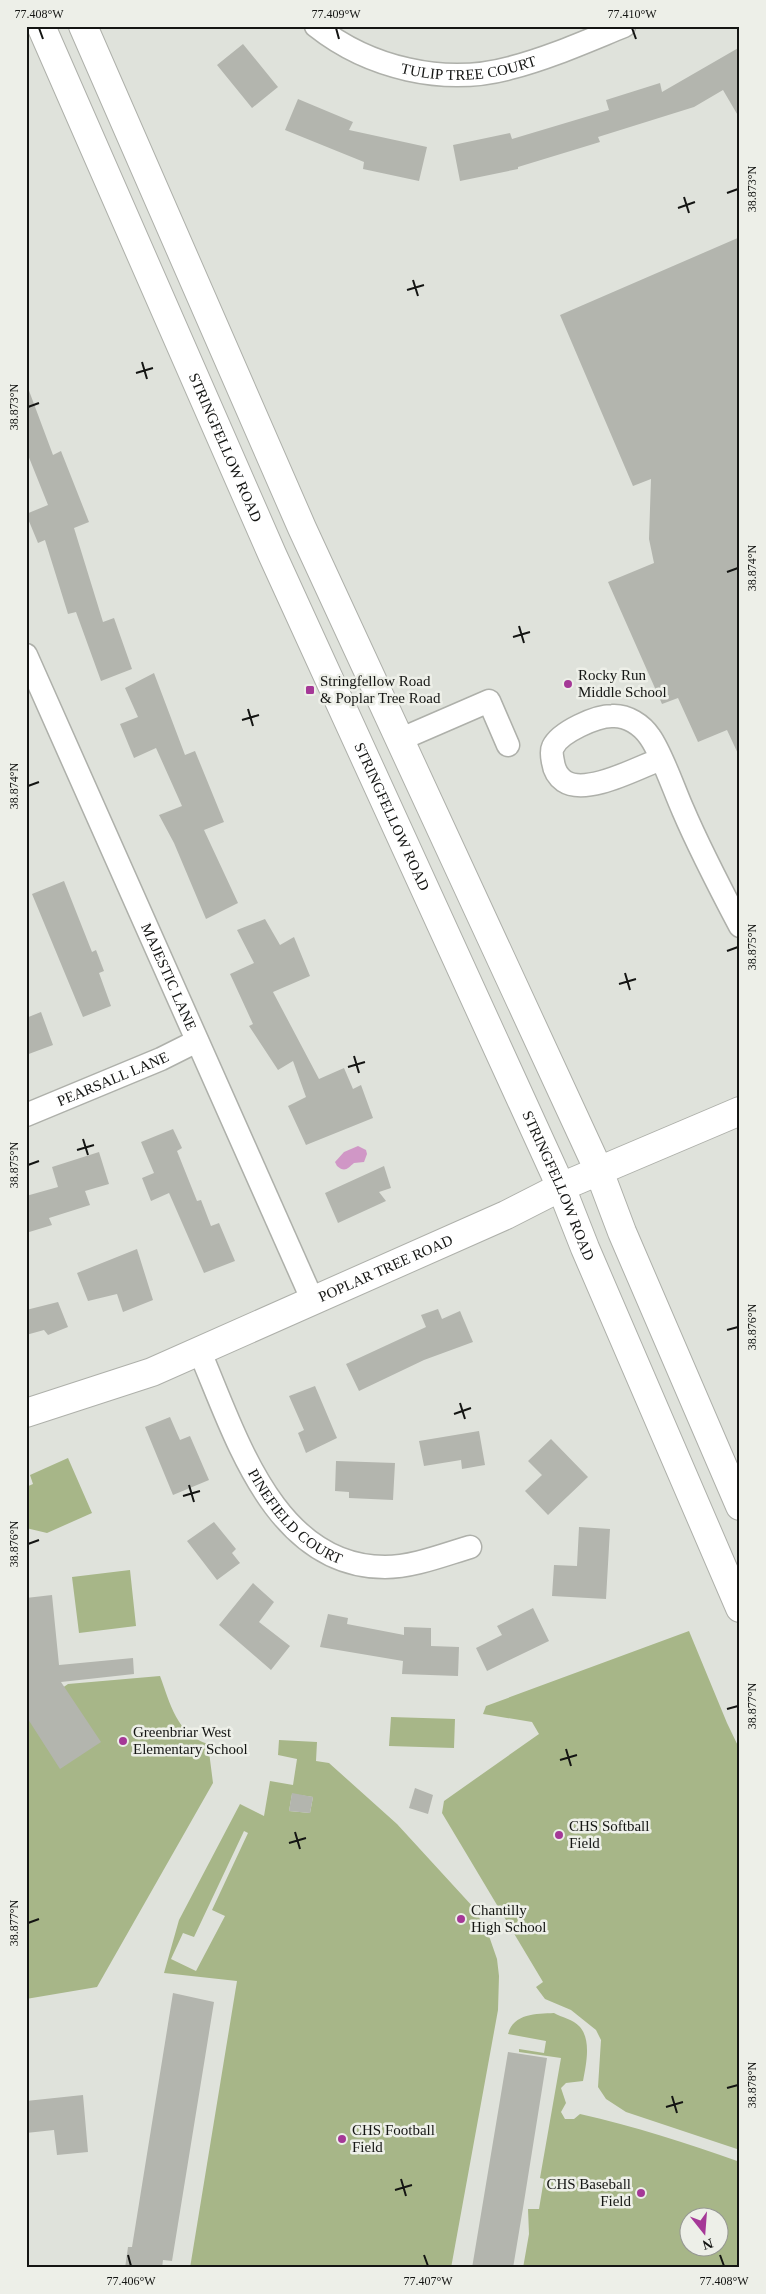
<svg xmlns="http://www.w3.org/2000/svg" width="766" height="2294" viewBox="0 0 766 2294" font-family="Georgia,serif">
<rect width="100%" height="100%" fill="#dfe2db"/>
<path fill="#a7b688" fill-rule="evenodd" d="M68 1458 92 1513 47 1533 26 1528V1487L33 1484 30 1475Z
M130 1570 136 1626 79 1633 72 1577Z
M689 1631 727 1723 740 1750V2150L626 2112 606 2099 598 2087 601 2040 596 2030 571 2010 545 1999 536 1987 543 1982 442 1813 444 1801 539 1734 532 1722 483 1714 486 1706Z
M160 1676C170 1703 177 1735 208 1744L213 1783 97 1987 26 1999V1713L68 1684Z
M391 1717 455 1719 454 1748 389 1746Z
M279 1740 317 1742 316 1761 329 1763 397 1824 474 1908 489 1936 497 1959 499 1976 498 2010 451 2268H190L237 1981 164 1973 179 1920 240 1804 264 1816 270 1781 293 1785 297 1759 278 1755ZM292 1794 313 1797 310 1813 289 1811ZM244 1831 248 1833 212 1910 225 1916 196 1971 171 1959 183 1933 194 1937Z
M554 2013C561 2017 574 2020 579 2026 592 2039 586 2065 583 2081L566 2083 561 2088 566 2103 561 2112 565 2119H574L580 2114C634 2126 687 2143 740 2162V2268H523L529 2234 528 2209H539L544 2179 540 2178 561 2058 519 2052V2049L544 2053 546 2041 508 2034C514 2013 536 2014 554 2013ZM688 2216H718V2246H688Z"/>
<path fill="#d097c6" d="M358 1146 366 1150 367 1154 364 1162 354 1163C348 1168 345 1173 337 1166L335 1162 344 1152Z"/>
<path fill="#b3b5ae" d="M243 44 278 87 252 108 217 65Z
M740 47V119L723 90 694 107 598 137 600 142 518 167V169L460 181 453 145 510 133 512 139 609 110 606 100 660 83 662 92Z
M298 99 353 122 349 130 427 147 419 181 363 169 364 162 285 130Z
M740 237V758L727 730 698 742 678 698 662 704 608 582 654 563 649 539 651 479 633 486 560 315Z
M26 388H28L53 455 61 451 89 522 74 528 103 622 114 618 132 669 101 681 76 612 68 614 45 540 38 543 26 514 48 505 26 450Z
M154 673 185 755 195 751 224 822 204 830 238 903 206 919 174 843 159 815 182 806 156 748 134 758 120 724 138 717 125 688Z
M64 881 92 952 96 950 104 971 99 973 111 1006 83 1017 32 894Z
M265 919 280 945 294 937 310 976 273 992 319 1079 344 1068 353 1089 361 1085 373 1118 306 1145 288 1106 306 1097 293 1061 278 1070 249 1026 253 1024 230 974 254 963 237 930Z
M41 1012 53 1045 26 1055V1018Z
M173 1129 182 1148 177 1151 197 1201 201 1200 211 1226 219 1223 235 1261 204 1273 169 1193 151 1201 142 1178 154 1173 141 1142Z
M99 1152 109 1184 85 1191 90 1205 49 1218 52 1225 26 1233V1196L58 1187 52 1167Z
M384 1166 391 1188 379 1192 386 1201 338 1223 325 1193Z
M137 1249 153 1300 123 1312 117 1294 88 1301 77 1273Z
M58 1302 68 1327 48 1335 44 1330 26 1335V1310Z
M438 1309 442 1319 460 1311 473 1342 424 1360 359 1391 346 1364 426 1327 421 1315Z
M315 1386 337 1438 306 1453 298 1433 304 1430 289 1396Z
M170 1417 180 1440 190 1436 209 1480 173 1495 145 1427Z
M479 1431 485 1465 462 1469 461 1460 424 1466 419 1441Z
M551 1439 588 1477 548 1515 525 1491 542 1475 528 1461Z
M336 1461 395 1463 393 1500 349 1498V1492L335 1491Z
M214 1522 236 1549 232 1553 240 1563 217 1580 187 1541Z
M579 1527 610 1529 606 1599 552 1596 554 1565 577 1566Z
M253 1583 274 1602 259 1622 290 1646 271 1670 219 1625Z
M52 1595 59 1665 133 1658 134 1674 61 1682 101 1742 60 1769 26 1716V1598Z
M533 1608 549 1641 487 1671 476 1648 502 1635 497 1626Z
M328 1614 348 1618 347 1624 404 1635V1627L431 1628V1646L459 1647 458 1676 402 1674 403 1661 320 1647Z
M415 1788 433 1795 428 1814 409 1808Z
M292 1793 313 1797 310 1813 289 1811Z
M173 1993 214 2002 172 2261 163 2260 162 2268H125L128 2247H132Z
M508 2052 547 2058 523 2208 513 2268H472Z
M83 2095 88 2152 57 2155 54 2130 26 2133V2101Z"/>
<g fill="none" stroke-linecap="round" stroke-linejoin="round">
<g stroke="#aeb0aa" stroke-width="25">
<g id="minor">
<path id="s1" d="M316 26C369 68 444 86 510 68 549 58 587 41 624 26"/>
<path id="s2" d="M26 655 312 1299"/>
<path d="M399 740 489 701 508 745"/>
<path d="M661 759C637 768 586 796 564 781 557 776 554 769 553 762 552 757 551 751 553 747 560 732 596 716 612 716 627 715 642 725 650 737 662 754 674 790 683 810 700 850 720 888 740 926"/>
<path id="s3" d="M26 1115 161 1059 197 1041"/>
<path id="s4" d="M199 1350C235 1433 273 1567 385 1567 413 1567 443 1555 470 1547"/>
</g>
</g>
<g stroke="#aeb0aa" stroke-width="30">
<g id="tertiary">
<path id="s5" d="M26 1413 152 1372 506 1215 561 1187"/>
</g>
</g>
<g stroke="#aeb0aa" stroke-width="30">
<g id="secondary">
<path id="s6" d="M41 26 272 554 561 1187 585 1248 740 1608"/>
<path d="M83 26 302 528 599 1171 622 1232 740 1506"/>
<path d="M561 1187 740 1111"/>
</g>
</g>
<use href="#minor" stroke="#fff" stroke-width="22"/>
<use href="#tertiary" stroke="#fff" stroke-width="28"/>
<use href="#secondary" stroke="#fff" stroke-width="28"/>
</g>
<path fill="none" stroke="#141513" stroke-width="2" d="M39 28 43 39M336 28 339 39M632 28 636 39M727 193 738 189M684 197 689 213M678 208 695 202M413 280 418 296M407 290 424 285M142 362 147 379M136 373 153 368M28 407 39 403M727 572 738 568M519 626 524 643M513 637 530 632M248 709 253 726M242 720 259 715M28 786 39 782M727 951 738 947M625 973 630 990M619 984 636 979M354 1056 359 1073M348 1067 365 1062M83 1139 88 1155M77 1150 94 1145M28 1165 39 1161M727 1330 738 1327M460 1403 465 1419M454 1414 471 1408M189 1485 194 1502M183 1496 200 1491M28 1544 39 1540M727 1709 738 1706M566 1749 571 1766M560 1760 577 1755M295 1832 300 1849M289 1843 306 1838M28 1923 39 1919M727 2088 738 2085M672 2096 677 2113M666 2107 683 2102M401 2179 406 2196M395 2190 412 2185M128 2255 131 2266M424 2255 428 2266M720 2255 724 2266"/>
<g fill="#a53897" stroke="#edefe8" stroke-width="2">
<circle cx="568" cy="684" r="5"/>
<rect x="305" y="685" width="10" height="10" rx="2.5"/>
<circle cx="123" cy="1741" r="5"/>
<circle cx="559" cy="1835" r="5"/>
<circle cx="461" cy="1919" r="5"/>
<circle cx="342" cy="2139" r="5"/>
<circle cx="641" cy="2193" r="5"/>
</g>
<g text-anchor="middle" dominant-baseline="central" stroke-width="5" stroke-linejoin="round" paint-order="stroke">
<g font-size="15" fill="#141513" stroke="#edefe8">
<text stroke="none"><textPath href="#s1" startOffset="164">TULIP TREE COURT</textPath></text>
<text stroke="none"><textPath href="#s6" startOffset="460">STRINGFELLOW ROAD</textPath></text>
<text stroke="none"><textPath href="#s6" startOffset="865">STRINGFELLOW ROAD</textPath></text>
<text stroke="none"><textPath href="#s2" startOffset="352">MAJESTIC LANE</textPath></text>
<text stroke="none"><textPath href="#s3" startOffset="94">PEARSALL LANE</textPath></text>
<text stroke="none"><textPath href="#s6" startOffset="1270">STRINGFELLOW ROAD</textPath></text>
<text stroke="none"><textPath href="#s5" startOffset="388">POPLAR TREE ROAD</textPath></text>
<text stroke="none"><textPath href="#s4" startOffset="196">PINEFIELD COURT</textPath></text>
</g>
<g font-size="15" fill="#141513" stroke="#edefe8" text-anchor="start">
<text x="578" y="675">Rocky Run<tspan x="578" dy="17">Middle School</tspan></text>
<text x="320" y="681">Stringfellow Road<tspan x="320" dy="17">&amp; Poplar Tree Road</tspan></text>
<text x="133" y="1732">Greenbriar West<tspan x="133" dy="17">Elementary School</tspan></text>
<text x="569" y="1826">CHS Softball<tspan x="569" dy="17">Field</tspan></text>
<text x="471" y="1910">Chantilly<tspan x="471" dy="17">High School</tspan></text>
<text x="352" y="2130">CHS Football<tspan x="352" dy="17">Field</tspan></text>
<text x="631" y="2184" text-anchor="end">CHS Baseball<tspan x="631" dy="17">Field</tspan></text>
</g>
</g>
<rect width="766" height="2294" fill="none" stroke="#edefe8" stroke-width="55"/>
<g transform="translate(704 2232) rotate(163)"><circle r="24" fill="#edefe8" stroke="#969893"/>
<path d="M0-4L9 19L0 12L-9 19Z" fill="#a53897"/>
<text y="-8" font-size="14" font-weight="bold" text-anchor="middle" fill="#141513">N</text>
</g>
<rect x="28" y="28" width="710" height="2238" fill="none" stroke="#141513" stroke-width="2"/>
<g font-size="12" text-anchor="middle" fill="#141513">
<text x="39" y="18">77.408°W</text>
<text x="336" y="18">77.409°W</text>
<text x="632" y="18">77.410°W</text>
<text transform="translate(752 189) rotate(-90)" y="4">38.873°N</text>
<text transform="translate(14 407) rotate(-90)" y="4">38.873°N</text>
<text transform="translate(752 568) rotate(-90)" y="4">38.874°N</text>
<text transform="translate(14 786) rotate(-90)" y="4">38.874°N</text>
<text transform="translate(752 947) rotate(-90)" y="4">38.875°N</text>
<text transform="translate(14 1165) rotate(-90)" y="4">38.875°N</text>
<text transform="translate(752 1327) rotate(-90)" y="4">38.876°N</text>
<text transform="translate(14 1544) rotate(-90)" y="4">38.876°N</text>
<text transform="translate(752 1706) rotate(-90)" y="4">38.877°N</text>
<text transform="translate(14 1923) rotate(-90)" y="4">38.877°N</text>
<text transform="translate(752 2085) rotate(-90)" y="4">38.878°N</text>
<text x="131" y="2285">77.406°W</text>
<text x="428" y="2285">77.407°W</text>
<text x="724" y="2285">77.408°W</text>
</g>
</svg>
